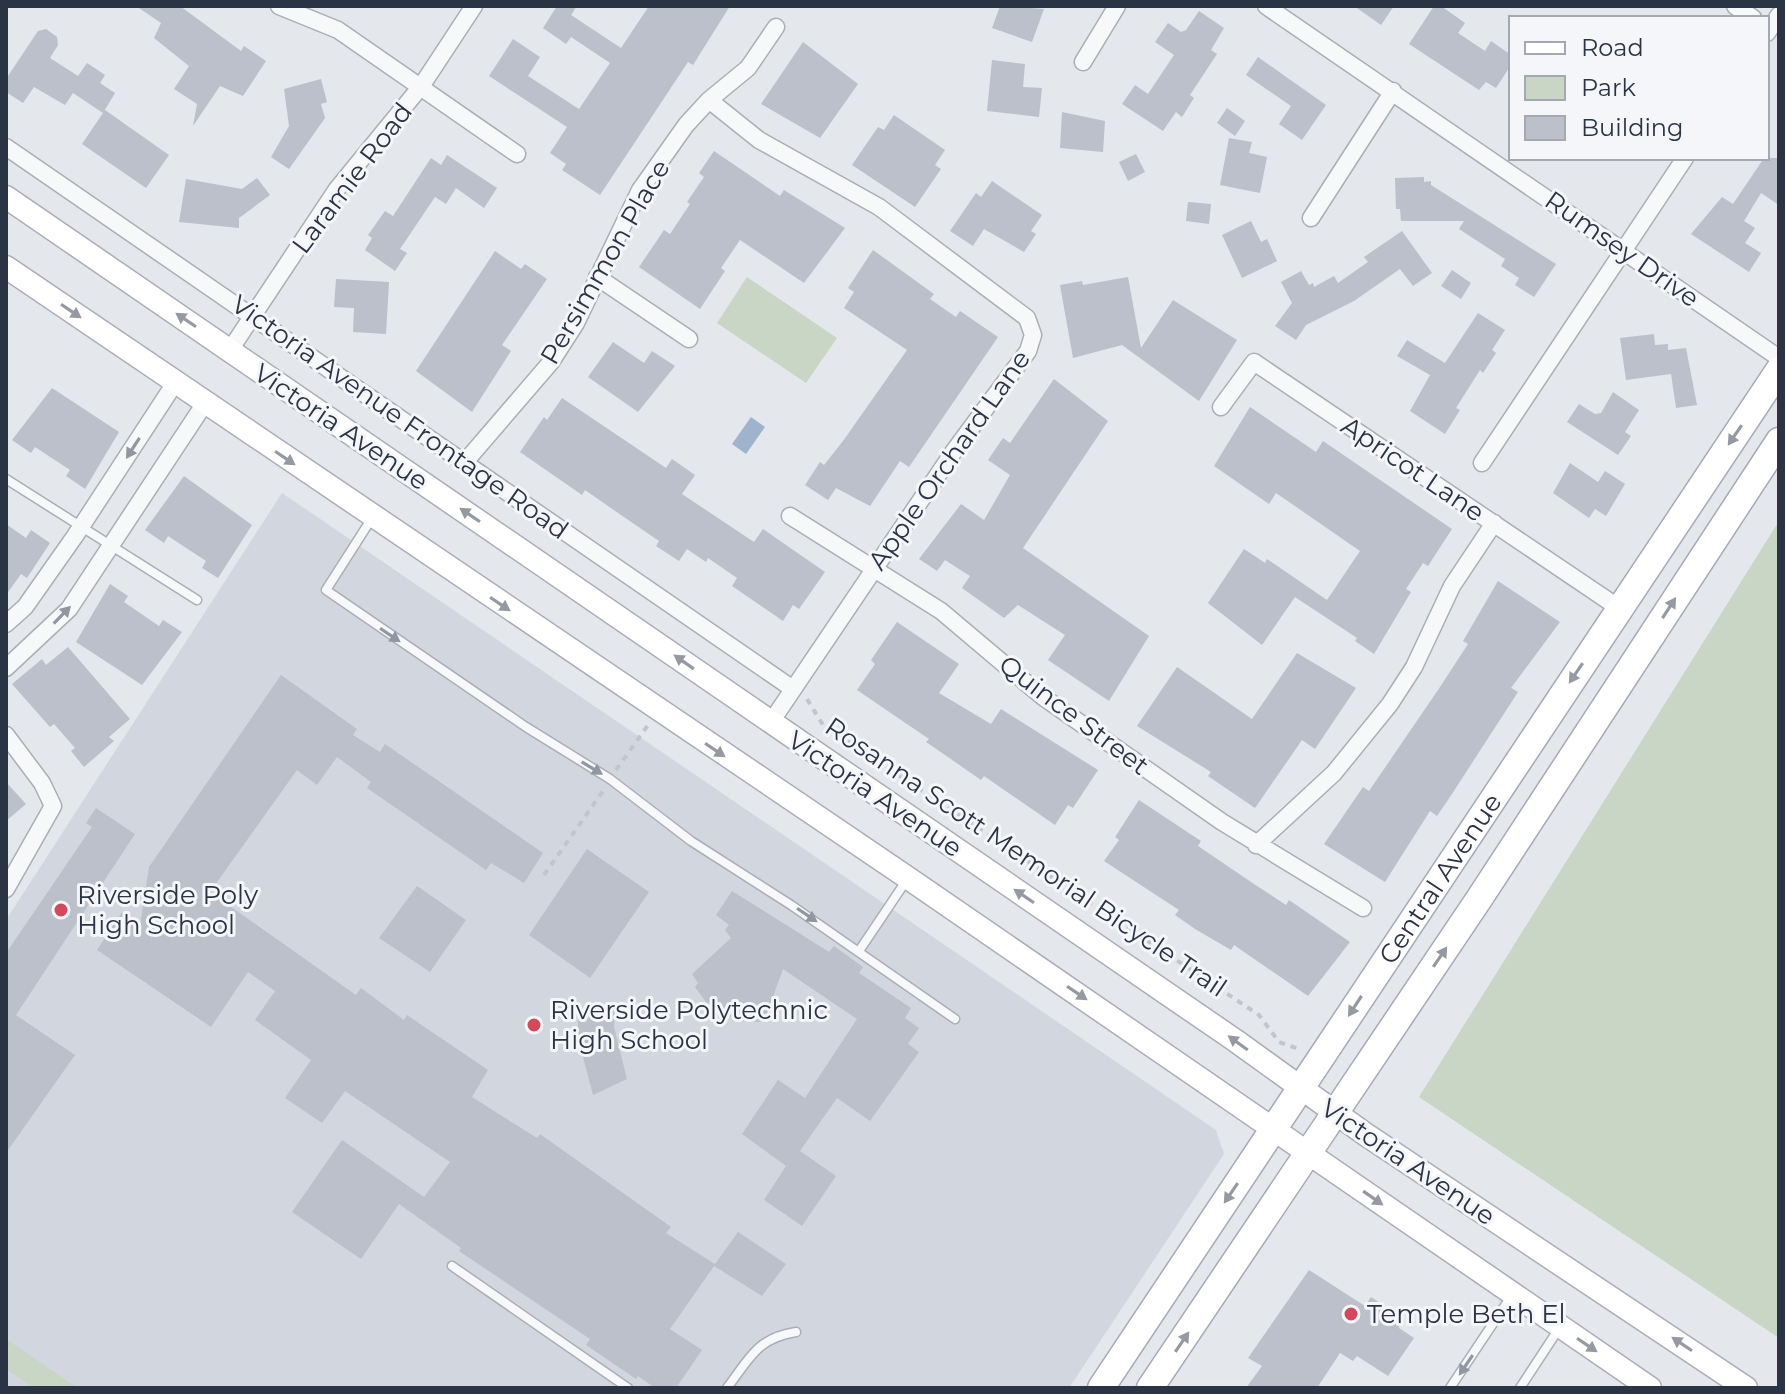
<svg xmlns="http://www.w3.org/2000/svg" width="1785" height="1394" viewBox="0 0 1785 1394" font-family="Montserrat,sans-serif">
<rect width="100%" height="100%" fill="#e4e7ec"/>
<path fill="#d2d6de" d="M282 493 1216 1130 1224 1154 1069 1388H6V920Z"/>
<path fill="#c9d6c5" d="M747 277 837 338 806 383 717 323Z
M1779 521V1338L1419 1097Z
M6 1339 78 1388H34L6 1369Z"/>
<path fill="#9fb4cc" d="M751 417 765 427 746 454 732 444Z"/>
<path fill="#bbc0ca" d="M136 6H180L241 51 244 46 266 61 243 96 220 86 193 126 197 104 174 89 189 66 154 38 161 23Z
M557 6H577L571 15 621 48 649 6H730L693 65 688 62 600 195 562 170 566 164 550 153 567 127 489 76 513 39 540 57 528 76 579 109 610 63 571 37 566 44 543 28Z
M1000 6 1044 9 1032 42 992 28Z
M1354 6H1394L1381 25Z
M1434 6H1441L1465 23 1458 33 1485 51 1491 41 1511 55V65L1496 88 1486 82 1479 90 1409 44Z
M1199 11 1224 28 1211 50 1217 54 1190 95 1194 98 1182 117 1176 112 1163 131 1122 104 1135 85 1148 94 1174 55 1155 42 1168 23 1181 32 1186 30Z
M46 29 57 37 58 45 50 58 78 76 87 63 105 75 100 83 115 93 103 113 73 93 65 105 34 87 23 103 6 92V79L38 31Z
M803 42 858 84 820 138 761 104Z
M1258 57 1326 105 1302 140 1279 124 1291 106 1246 75Z
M992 60 1025 64 1023 87 1042 88 1039 117 987 111Z
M321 79 327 102 321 104 325 118 289 169 271 157 289 126 284 89Z
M1227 108 1245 121 1235 136 1217 123Z
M105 110 169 155 146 188 82 144Z
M1062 112 1105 121 1103 152 1060 148Z
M894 115 945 150 935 165 941 169 915 207 852 165 878 127 884 130Z
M1229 138 1252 142 1249 153 1267 157 1260 193 1220 185Z
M714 151 780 196 784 190 845 228 804 283 740 240 721 268 725 271 700 309 639 267 664 230 670 234 690 204 687 202 704 177 699 173Z
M1136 154 1145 172 1128 181 1119 162Z
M447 155 497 188 484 208 456 188 446 204 435 197 400 249 407 253 395 271 365 250 372 238 368 235 385 211 393 216 431 158 441 165Z
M1764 158H1779V205L1761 193 1744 221 1755 228 1745 243 1761 253 1749 272 1691 234 1722 197 1733 204Z
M1424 177V182L1431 181V185L1556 264 1534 297 1515 285 1519 278 1501 266 1505 259 1459 229 1464 221H1401L1400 209H1396L1395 178Z
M257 178 270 195 239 218V228L179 222 186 179 242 189Z
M992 181 1042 215 1031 231 1036 234 1024 252 984 229 973 246 950 231 976 193 981 197Z
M1188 202 1211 204 1209 224 1186 221Z
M1251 221 1261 242 1267 239 1277 261 1242 278 1222 235Z
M1402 231 1432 273 1413 286 1400 269 1354 301 1306 325 1296 340 1275 326 1292 303 1281 282 1301 271 1309 285 1313 283 1314 287 1334 276 1338 283 1368 262 1364 257Z
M873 250 934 294 930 299 956 317 960 311 998 337 909 467 900 461 870 506 836 488 828 500 805 485 820 462 824 465 843 441 907 350 844 308 854 292 848 288Z
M495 251 521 269 525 264 547 279 502 345 511 351 472 412 416 371Z
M1452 270 1471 283 1461 299 1441 286Z
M1128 277 1141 348 1173 300 1237 340 1199 401 1122 345 1073 358 1060 285 1082 281 1083 285Z
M336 279 389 282 386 334 353 332 354 308 334 307Z
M1478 313 1505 330 1492 350 1496 353 1483 373 1480 370 1456 408 1460 410 1445 434 1410 411 1430 375 1397 356 1407 340 1445 363Z
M1654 334 1655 345 1668 344V350L1686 348 1697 405 1676 408 1671 374 1626 380 1620 338Z
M613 342 644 363 652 351 675 366 638 412 588 377Z
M1054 379 1108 421 1023 548 1149 636 1109 701 1048 660 1065 635 1018 605 1004 618 962 588 970 576 945 560 937 571 919 559 961 504 984 520 1010 475 988 460 1003 438 1010 443Z
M52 388 119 432 85 489 66 476 70 470 35 447 31 453 12 440Z
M1613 392 1639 410 1625 432 1631 436 1618 455 1567 422 1579 404 1595 414 1601 413Z
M562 398 666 468 672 459 695 475 682 494 754 542 763 529 825 572 799 609 793 605 783 621 732 586 737 578 708 558 706 562 687 549 679 561 656 546 659 541 621 515 585 490 582 495 520 452 544 417 547 420Z
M1250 407 1316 452 1323 441 1452 529 1428 566 1423 563 1406 589 1411 592 1374 654 1355 641 1357 638 1295 597 1262 645 1208 603 1244 549 1265 563 1267 559 1327 600 1360 551 1276 493 1269 504 1214 466Z
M1570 463 1598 482 1605 471 1625 484 1606 516 1595 509 1589 518 1553 493Z
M184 476 252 525 218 578 202 568 206 561 168 536 164 543 145 530Z
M6 524 26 538 31 530 50 543 27 578 21 574 6 595Z
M1498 581 1560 622 1511 688 1518 692 1450 797 1437 816 1430 811 1385 882 1324 844 1363 787 1369 791 1438 690 1468 644 1463 641Z
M110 584 128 596 124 602 159 626 163 620 182 632 142 685 76 642Z
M897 622 959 664 939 693 991 724 1001 709 1098 770 1073 808 1068 805 1055 825 984 776 981 780 945 755 926 742 929 739 857 690 875 664 871 660Z
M68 647 130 719 109 737 114 741 84 767 71 751 75 748 54 724 50 727 12 684 42 659 46 665Z
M1297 653 1356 688 1315 749 1302 740 1255 808 1208 776 1211 772 1137 726 1177 667 1252 719Z
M281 675 357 729 353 735 380 752 385 744 543 853 524 883 491 863 486 870 367 788 371 782 337 757 317 785 297 770 210 892 356 995 361 988 404 1020 407 1015 488 1070 472 1097 537 1138 540 1134 671 1227 666 1233 715 1264 738 1232 786 1264 762 1296 714 1266 670 1329 702 1350 676 1388H655L638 1376 636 1379 586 1345 590 1339 459 1251 461 1248 399 1204 361 1259 292 1212 342 1140 424 1197 450 1162 345 1091 322 1123 285 1098 311 1060 255 1020 275 991 248 972 211 1027 97 950 122 912 140 925 149 867Z
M6 782 26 804 6 821Z
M1139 800 1201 841 1198 846 1254 884 1286 905 1289 900 1350 942 1308 996 1234 945 1231 950 1195 929 1175 915 1179 910 1104 861 1119 840 1115 837Z
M96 808 135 834 16 1015 75 1055 6 1153V953L92 827 86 823Z
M587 849 649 892 590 978 529 935Z
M417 886 466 920 430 972 379 938Z
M732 891 829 952 834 946 863 967 859 973 911 1008 905 1018 919 1028 908 1044 919 1052 870 1121 837 1098 800 1151 836 1176 802 1226 764 1200 786 1166 742 1134 778 1080 805 1098 857 1019 783 969 764 1022 738 1021 706 1002 695 987 698 983 692 974 731 938 725 930 729 925 716 915Z
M578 1009 615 1010 614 1027 627 1079 593 1095 578 1038Z
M1309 1270 1365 1306 1371 1297 1401 1317 1399 1328 1414 1338 1388 1376 1357 1356 1353 1361 1340 1353 1317 1388H1246L1262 1366 1248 1358Z"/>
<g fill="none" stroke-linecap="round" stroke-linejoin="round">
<g stroke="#a9aeb7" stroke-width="11">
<path id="service" d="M6 479 197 600
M372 518 326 590 526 727 610 779 691 841 791 905 955 1019
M859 951 908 878
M452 1266 628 1388
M727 1388C750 1358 757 1338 796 1332
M1450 1388 1512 1295
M1520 1388 1560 1327"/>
</g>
<g stroke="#a9aeb7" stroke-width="19">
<path id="minor" d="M279 6 338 30 517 154
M1266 6 1779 358
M1735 6 1753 18
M1767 33 1779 15
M1083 62 1117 6
M709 100 759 140 879 207 1027 318 1033 335 1028 351 954 451 771 722
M6 147 793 689
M1311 218 1393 91
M597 277 689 339
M230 350 337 189 422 85 474 6
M1221 407 1254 362 1619 608
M465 462 551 362 576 323 640 190 686 125 709 100 748 68 776 27
M1482 463 1685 158
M790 516 941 611 1043 697 1222 822 1363 908
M6 624 25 607 75 536 175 383
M6 668 69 609 205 403
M6 735 42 783 53 806 6 889
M1256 845 1334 773 1390 704 1414 667 1452 586 1494 523"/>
</g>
<g stroke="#a9aeb7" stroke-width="25">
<path id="secondary" d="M6 197 1236 1041 1365 1134 1746 1388
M6 267 908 878 1650 1388"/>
</g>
<g stroke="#a3abb8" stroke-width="29">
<g id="primary">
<path id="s1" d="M1101 1388 1779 370"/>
<path d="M1150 1388 1479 899 1779 441"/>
</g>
</g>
<path stroke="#c2c5cb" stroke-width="4" stroke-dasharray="6 6" stroke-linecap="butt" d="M807 699 823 725 1259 1015 1279 1042 1299 1049
M616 770 648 725
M544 875 603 791"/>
<use href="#service" stroke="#f7f8fa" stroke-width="8"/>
<use href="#minor" stroke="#f7f8fa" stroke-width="16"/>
<use href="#secondary" stroke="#fff" stroke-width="22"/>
<use href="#primary" stroke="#fff" stroke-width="26"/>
</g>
<defs><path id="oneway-solid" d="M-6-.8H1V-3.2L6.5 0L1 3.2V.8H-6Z" transform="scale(2)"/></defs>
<g fill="#959aa2">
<use href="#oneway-solid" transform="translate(71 311) rotate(34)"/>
<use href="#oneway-solid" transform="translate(186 320) rotate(-146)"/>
<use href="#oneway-solid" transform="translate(1735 435) rotate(124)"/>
<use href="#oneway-solid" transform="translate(285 458) rotate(34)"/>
<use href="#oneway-solid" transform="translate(470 515) rotate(-146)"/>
<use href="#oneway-solid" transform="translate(500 604) rotate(34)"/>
<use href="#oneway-solid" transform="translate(1669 608) rotate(-57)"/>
<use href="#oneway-solid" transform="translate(684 662) rotate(-145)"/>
<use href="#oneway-solid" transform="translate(1576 673) rotate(124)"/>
<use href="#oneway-solid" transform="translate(715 750) rotate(34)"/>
<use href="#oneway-solid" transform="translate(1024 896) rotate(-146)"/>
<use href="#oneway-solid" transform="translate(1440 957) rotate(-56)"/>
<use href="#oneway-solid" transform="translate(1077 993) rotate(34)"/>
<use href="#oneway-solid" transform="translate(1355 1006) rotate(123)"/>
<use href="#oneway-solid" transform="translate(1238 1043) rotate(-144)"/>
<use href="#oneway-solid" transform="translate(1231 1193) rotate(124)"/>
<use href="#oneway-solid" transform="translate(1373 1198) rotate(35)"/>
<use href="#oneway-solid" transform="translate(1182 1342) rotate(-56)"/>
<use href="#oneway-solid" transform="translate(1682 1344) rotate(-146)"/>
<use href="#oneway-solid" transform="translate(1587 1345) rotate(34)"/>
</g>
<g fill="#9196a0">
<use href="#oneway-solid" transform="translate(133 448) rotate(123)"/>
<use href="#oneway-solid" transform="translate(62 615) rotate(-46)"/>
<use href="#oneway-solid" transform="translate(390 635) rotate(34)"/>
<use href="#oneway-solid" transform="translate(592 768) rotate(31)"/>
<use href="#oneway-solid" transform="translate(807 915) rotate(34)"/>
<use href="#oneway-solid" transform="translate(1466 1365) rotate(124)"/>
</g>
<g fill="#d1495b" stroke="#f4f6f9" stroke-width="3">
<circle cx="61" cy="910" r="8"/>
<circle cx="534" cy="1025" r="8"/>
<circle cx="1351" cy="1314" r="8"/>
</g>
<g text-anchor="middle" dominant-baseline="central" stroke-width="6" stroke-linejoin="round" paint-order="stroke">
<g font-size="26" fill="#2b3445" stroke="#f4f6f9">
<text transform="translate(352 178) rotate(-53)">Laramie Road</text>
<text transform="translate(1622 249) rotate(35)">Rumsey Drive</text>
<text transform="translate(605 262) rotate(-60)">Persimmon Place</text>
<text transform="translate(400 417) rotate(35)">Victoria Avenue Frontage Road</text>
<text transform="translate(341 427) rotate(34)">Victoria Avenue</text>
<text transform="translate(949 460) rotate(-55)">Apple Orchard Lane</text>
<text transform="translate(1413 469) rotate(34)">Apricot Lane</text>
<text transform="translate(1074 715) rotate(37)">Quince Street</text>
<text transform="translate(875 794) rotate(34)">Victoria Avenue</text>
<text transform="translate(1026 857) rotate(34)">Rosanna Scott Memorial Bicycle Trail</text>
<text stroke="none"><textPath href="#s1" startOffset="612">Central Avenue</textPath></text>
<text transform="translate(1408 1162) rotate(34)">Victoria Avenue</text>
</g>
<g font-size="26" fill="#2b3445" stroke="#f4f6f9" text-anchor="start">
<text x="77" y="895">Riverside Poly<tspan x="77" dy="30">High School</tspan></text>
<text x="550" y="1010">Riverside Polytechnic<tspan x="550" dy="30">High School</tspan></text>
<text x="1367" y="1314">Temple Beth El</text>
</g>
</g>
<rect width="1785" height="1394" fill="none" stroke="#2b3445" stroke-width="16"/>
<rect x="1509" y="16" width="260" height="144" fill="#f4f6f9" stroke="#a4a8b1" stroke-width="2"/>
<rect x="1525" y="42" width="40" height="12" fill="#ffffff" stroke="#a4a8b1" stroke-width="2"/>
<text x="1581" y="56" font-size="24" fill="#2b3445">Road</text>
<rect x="1525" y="76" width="40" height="24" fill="#c9d6c5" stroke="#a4a8b1" stroke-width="2"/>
<text x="1581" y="96" font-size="24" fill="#2b3445">Park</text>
<rect x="1525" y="116" width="40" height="24" fill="#bbc0ca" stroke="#a4a8b1" stroke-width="2"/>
<text x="1581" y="136" font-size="24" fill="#2b3445">Building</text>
</svg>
